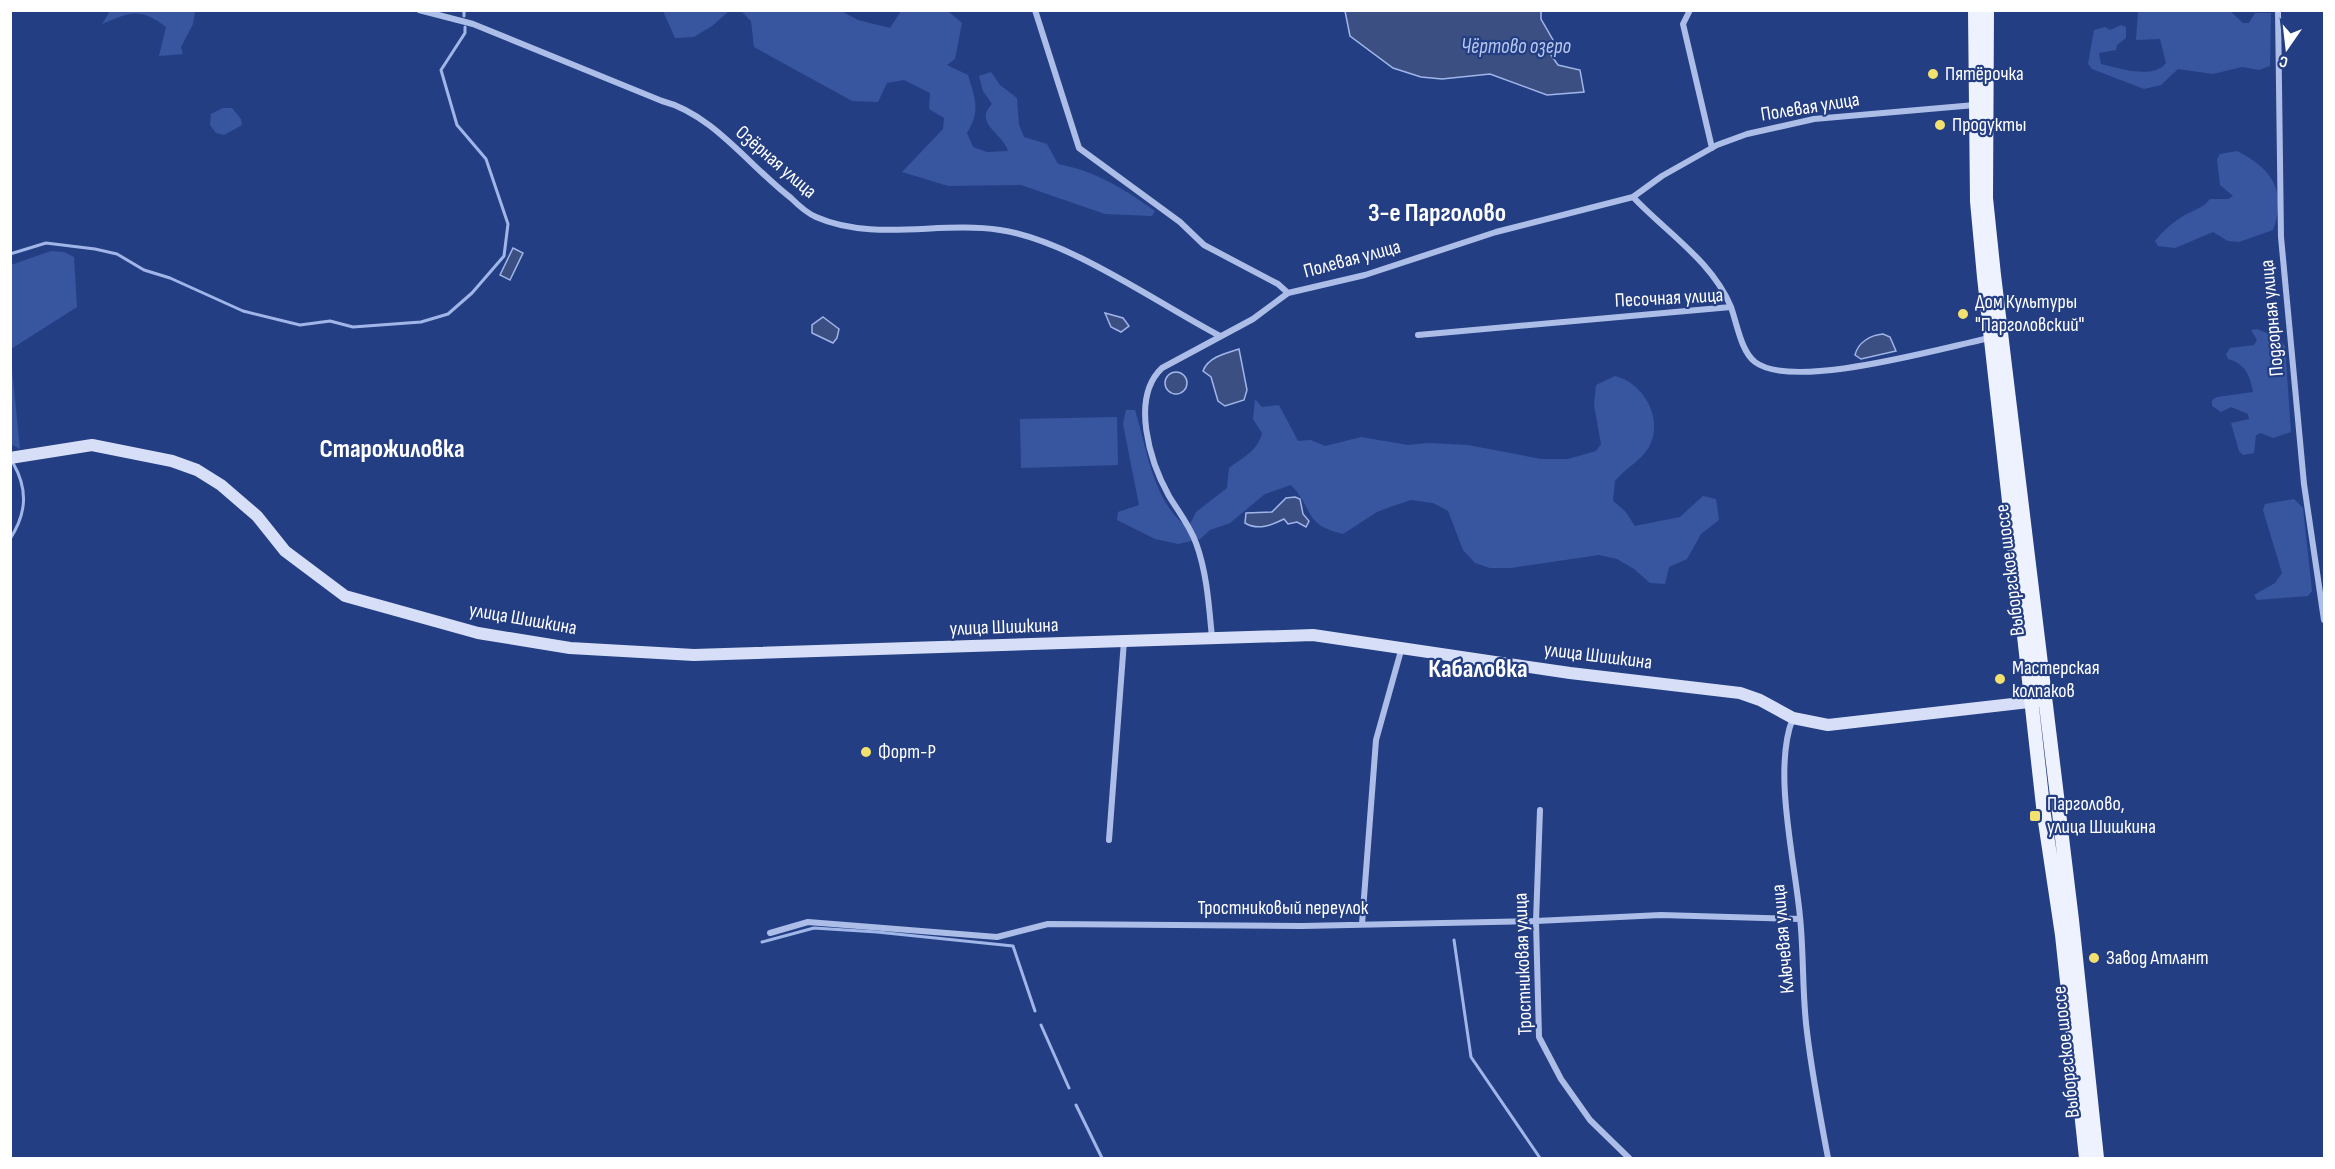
<svg xmlns="http://www.w3.org/2000/svg" width="2335" height="1169" viewBox="0 0 2335 1169" font-family="'Sofia Sans Condensed',sans-serif">
<rect width="100%" height="100%" fill="#243e83"/>
<path fill="#3856a0" d="M106 11H195L193 24 181 47 183 54 159 56 166 27C140 7 130 12 102 24L109 13Z
M663 11H729L712 26 694 37 675 38Z
M741 11H841L858 20 890 28 901 11H948L962 23 955 59 947 65 968 75C975 99 981 110 967 133L973 147 987 152 1008 151C1003 133 973 124 992 104L983 91 979 76 991 72 1000 85 1017 98 1019 125 1024 137 1047 144 1058 164C1096 171 1124 189 1155 211L1152 216 1105 214 1021 185 948 186 902 172 943 129 944 118 929 109 930 93 904 80 887 83 878 102 852 101 754 47 751 21Z
M2138 11H2230L2243 23H2249L2255 13H2271L2270 66 2259 70 2242 67 2213 74 2178 69 2161 85 2144 89 2092 69 2088 64 2094 30 2105 27 2110 30 2121 25 2126 27V38L2117 45 2116 50 2099 53 2101 64C2118 68 2153 80 2166 63L2160 39 2136 40Z
M223 108H232L241 119 242 125 224 135 216 133 210 125 211 114Z
M2237 151C2272 169 2287 190 2273 230L2239 242 2228 241 2213 232 2175 248 2158 246 2155 241C2163 231 2174 221 2185 215 2195 209 2202 209 2210 199H2228L2233 196 2220 185 2217 159 2220 154Z
M51 251 64 252 74 257 77 307 11 349V265Z
M2257 329 2279 338 2285 346 2291 432 2273 438 2261 433 2256 435 2254 453 2243 455 2239 451 2231 423 2249 419 2248 414 2231 407 2221 412 2212 406V400L2217 397 2253 392C2250 376 2246 364 2228 359L2226 354 2230 348 2254 345 2257 340 2251 330Z
M10 359H11L20 449 11 444Z
M1615 376C1644 383 1664 419 1649 447 1641 461 1625 468 1615 481L1613 501 1625 511 1635 526 1680 517 1703 496 1716 499 1719 520 1701 534 1687 559 1669 567 1665 584 1650 583 1634 569 1617 559 1599 555 1511 568H1490L1475 563 1463 550 1448 511 1433 503 1411 500 1390 507 1377 512 1343 534C1302 524 1315 510 1291 485L1265 494 1230 523 1210 530 1200 539 1178 544 1155 539 1117 520 1118 512 1139 505 1123 424 1126 410H1135C1147 449 1153 502 1188 528L1196 512 1227 488 1229 468C1243 457 1258 451 1262 433L1253 419 1255 399 1262 407 1279 405 1298 441 1311 440 1325 446 1361 437 1408 445 1428 443 1468 445 1541 459H1568L1596 451 1601 444 1594 405 1596 385Z
M1117 417 1118 465 1021 468 1020 419Z
M2294 499 2303 508 2312 591 2308 596 2257 600 2254 595 2275 583 2282 573 2263 510 2265 504Z"/>
<path fill="#3c4f82" stroke="#a0b6e9" stroke-width="1.5" d="M1345 11H1541V19L1553 40 1551 55 1558 65 1580 70 1584 92 1547 95 1490 74 1442 79 1421 77 1393 68 1350 36Z
M513 248 523 253 510 280 500 275Z
M1105 313 1123 318 1129 326 1121 332 1111 327Z
M823 317 839 329 837 338 833 343 812 333V325Z
M1883 334 1890 337 1896 351 1861 359 1855 355C1858 342 1871 335 1883 334Z
M1239 349 1247 390 1244 400 1225 406 1218 401 1211 377 1203 371C1208 357 1226 353 1239 349Z
M1165 383a11 11 0 1 1 22 0a11 11 0 1 1-22 0Z
M1295 497 1300 499 1303 514 1309 521 1306 527 1297 522 1288 524 1284 519C1272 525 1258 531 1245 523L1246 513 1272 512 1286 498Z"/>
<g fill="none" stroke-linecap="round" stroke-linejoin="round">
<path stroke="#a0b6e9" stroke-width="3" d="M464 10V16
M10 254 46 243 95 249 117 254 144 270 170 278 243 311 300 325 330 321 353 327 421 322 448 314 472 293 504 256 508 224 486 159 457 125 441 70 465 33V27
M10 539C27 513 28 489 13 463
M1454 940 1471 1057 1540 1158
M762 942 814 928 877 932 1013 946 1035 1011
M1041 1025 1069 1088
M1076 1105 1102 1158"/>
<path stroke="#acbee8" stroke-width="6" d="M419 10 473 24 662 101C713 114 750 167 791 198 798 205 807 213 816 217 873 242 940 221 1000 230 1069 240 1157 303 1220 336
M1035 10 1079 148 1180 222 1204 245 1278 284 1288 293 1365 275 1496 232 1633 197 1662 176 1717 145 1747 134 1814 119 1975 105
M1690 10 1683 24 1712 148
M2278 10 2281 237 2304 484 2324 620
M1633 197C1667 233 1712 261 1731 307
M1418 335 1731 307C1737 324 1741 351 1755 362 1793 391 1941 348 1990 338
M1212 638C1209 606 1207 573 1196 543 1190 526 1178 511 1169 496 1150 462 1130 398 1162 368L1253 319 1288 293
M1793 718C1772 769 1795 861 1800 917 1804 955 1802 994 1807 1032 1812 1074 1820 1116 1828 1158
M1540 810 1536 921 1539 1037 1561 1079 1590 1120 1629 1158
M1109 840 1124 641
M1362 924 1376 740 1402 647
M770 933 808 922 997 937 1048 924 1302 926 1536 921 1661 915 1800 919"/>
<path stroke="#d6dff7" stroke-width="12" d="M10 458 92 445 172 461 197 470 221 485 257 516 285 551 345 596 478 633 570 648 694 655 1313 635 1570 673 1740 693 1760 700 1793 718 1828 725 2039 701"/>
<path stroke="#eef2fe" stroke-width="14" d="M1975 10 1977 201 1984 277 2044 815 2062 935 2086 1158
M1987 10 1986 198 1994 275 2072 920 2097 1158"/>
</g>
<g fill="#f2e16f" stroke="#243e83" stroke-width="2">
<circle cx="1933" cy="74" r="6"/>
<circle cx="1940" cy="125" r="6"/>
<circle cx="1963" cy="314" r="6"/>
<circle cx="2000" cy="679" r="6"/>
<circle cx="866" cy="752" r="6"/>
<rect x="2029" y="810" width="12" height="12" rx="3"/>
<circle cx="2094" cy="958" r="6"/>
</g>
<g text-anchor="middle" dominant-baseline="central" stroke-width="4.5" stroke-linejoin="round" paint-order="stroke">
<g font-size="20" fill="#fff" stroke="#243e83" text-anchor="start">
<text x="1945" y="74">Пятёрочка</text>
<text x="1952" y="125">Продукты</text>
<text x="1975" y="302">Дом Культуры<tspan x="1975" dy="23">"Парголовский"</tspan></text>
<text x="2012" y="668">Мастерская<tspan x="2012" dy="23">колпаков</tspan></text>
<text x="878" y="752">Форт-Р</text>
<text x="2047" y="804">Парголово,<tspan x="2047" dy="23">улица Шишкина</tspan></text>
<text x="2106" y="958">Завод Атлант</text>
</g>
<g font-size="20" fill="#fff" stroke="#243e83">
<text transform="translate(1810 107) rotate(-9)">Полевая улица</text>
<text transform="translate(776 162) rotate(41)">Озёрная улица</text>
<text transform="translate(1352 259) rotate(-15)">Полевая улица</text>
<text transform="translate(1669 298) rotate(-3)">Песочная улица</text>
<text transform="translate(2272 318) rotate(-95)">Подгорная улица</text>
<text transform="translate(2010 570) rotate(-97)">Выборгское шоссе</text>
<text transform="translate(523 619) rotate(10)">улица Шишкина</text>
<text transform="translate(1004 627) rotate(-2)">улица Шишкина</text>
<text transform="translate(1598 656) rotate(7)">улица Шишкина</text>
<text x="1283" y="908">Тростниковый переулок</text>
<text transform="translate(1783 939) rotate(-95)">Ключевая улица</text>
<text transform="translate(1523 964) rotate(-92)">Тростниковая улица</text>
<text transform="translate(2066 1052) rotate(-96)">Выборгское шоссе</text>
</g>
<g font-size="21" font-style="italic" fill="#b7c8ef" stroke="#243e83">
<text x="1516" y="46">Чёртово озеро</text>
</g>
<g font-size="26" font-weight="bold" fill="#fff" stroke="#243e83">
<text x="1437" y="213">3-е Парголово</text>
<text x="392" y="449">Старожиловка</text>
<text x="1478" y="669">Кабаловка</text>
</g>
</g>
<rect width="2335" height="1169" fill="none" stroke="#ffffff" stroke-width="24"/>
<g transform="translate(2287 48) rotate(194)" stroke="#243e83" stroke-width="4.5" paint-order="stroke">
<path d="M0-4.5L10 22L0 15L-10 22Z" fill="#ffffff"/>
<text y="-9" font-size="16" font-weight="bold" text-anchor="middle" fill="#ffffff">С</text>
</g>
</svg>
